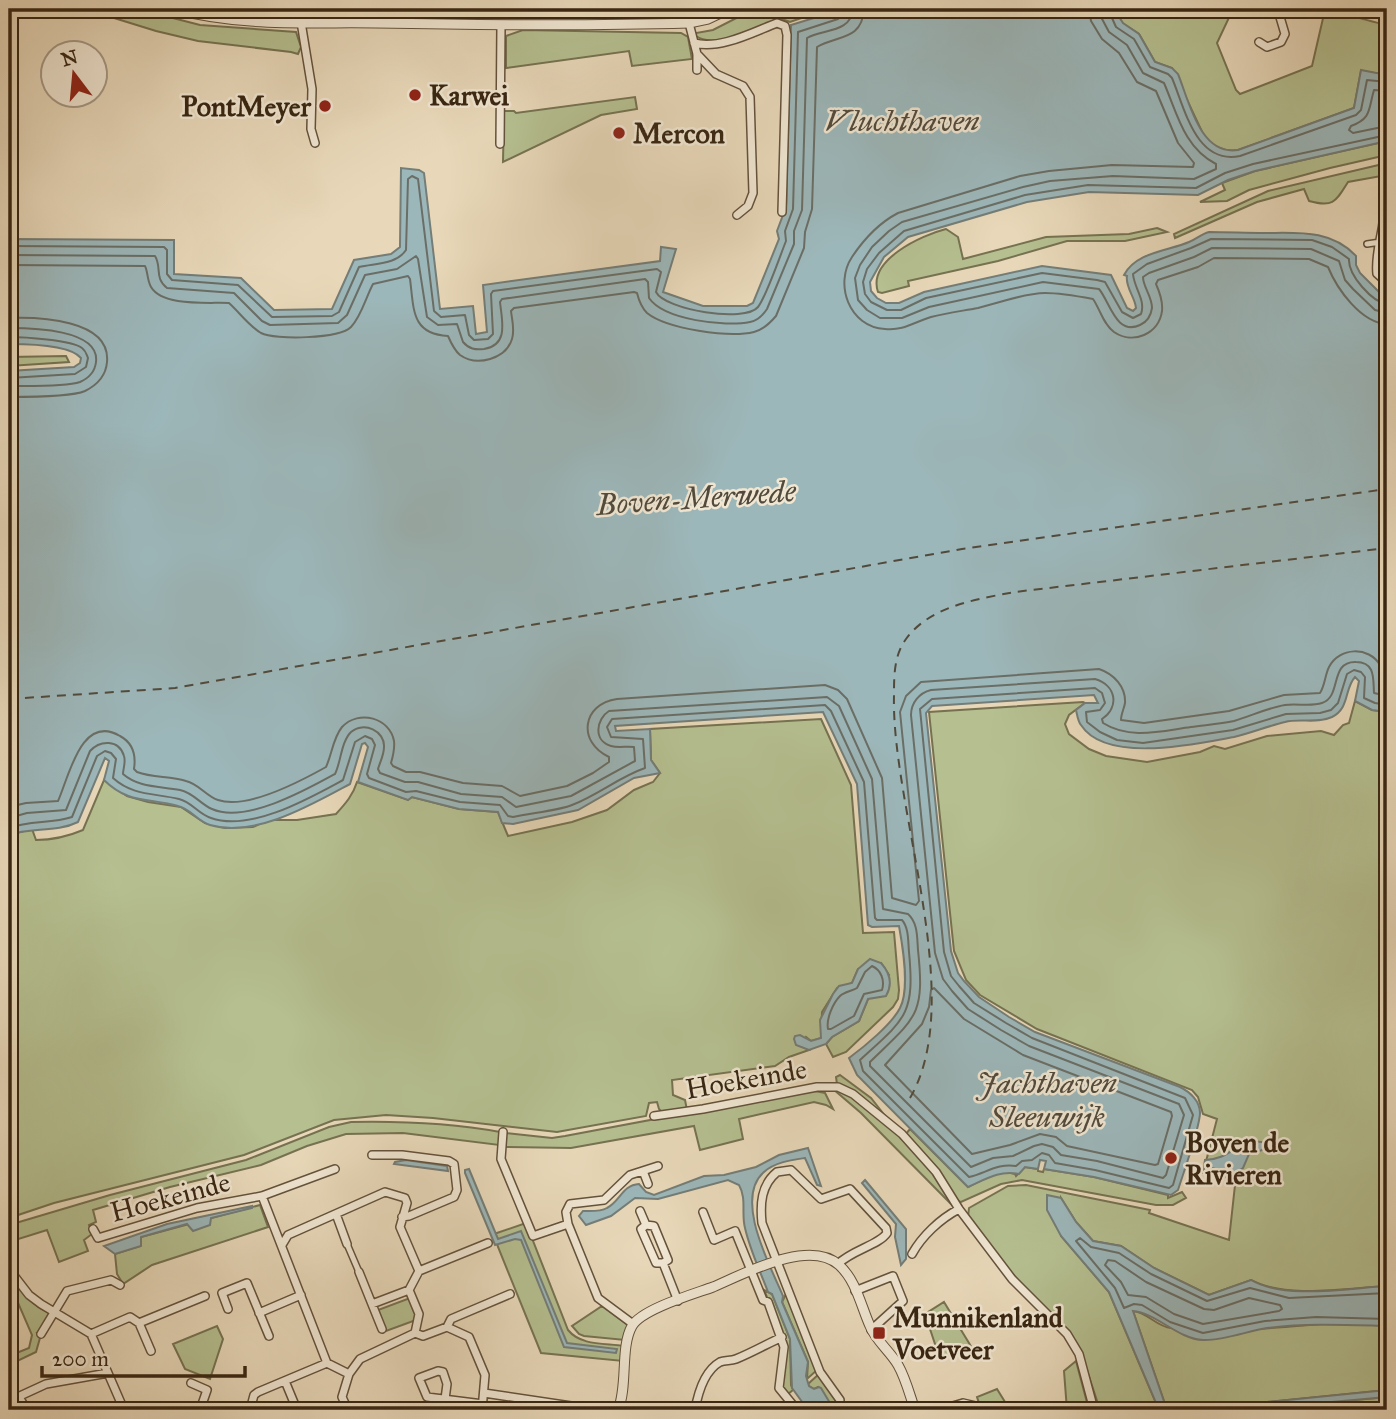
<svg xmlns="http://www.w3.org/2000/svg" width="1396" height="1419" viewBox="0 0 1396 1419" font-family="'IM FELL Great Primer',serif">
<rect width="100%" height="100%" fill="#e8d8b9"/>
<filter id="stains"><feTurbulence type="fractalNoise" baseFrequency=".00286" numOctaves="4"/><feColorMatrix values="0 0 0 0 .2 0 0 0 0 .09 0 0 0 0 .02 0 0 0 .5 -.17"/></filter>
<radialGradient id="worn" r=".72"><stop offset=".6" stop-color="#630" stop-opacity="0"/><stop offset="1" stop-color="#630" stop-opacity=".3"/></radialGradient>
<path fill="#b5bf90" stroke="#767251" stroke-width="2" d="M85 9H138L200 25 296 32 301 47 298 54 291 52 198 41 156 31Z
M193 9H720L692 19 645 22 285 18 226 14Z
M754 9H790L781 13 783 19 805 9H828L790 22 782 19C762 26 714 50 696 36V33L713 30Z
M1114 9H1156L1162 11 1164 9H1238H1233L1217 43 1236 90 1240 94 1312 66 1324 14C1351 13 1362 20 1387 25V75L1361 71 1354 108 1238 150C1225 152 1214 147 1205 138L1172 68 1155 62 1139 34 1122 23Z
M523 30 681 33 688 37 692 59 632 66 629 51 506 68V36Z
M635 97 637 109 601 115 503 162 504 111H514L516 113Z
M1387 141V155L1330 168 1249 190 1227 201 1200 202 1225 190 1222 183 1255 171Z
M1387 163V175L1348 182C1336 201 1334 208 1309 201L1304 189 1257 202 1175 238 1174 234 1268 191Z
M1157 228 1167 232 1125 241H1067L998 261 908 281 909 286 882 293 878 292C867 260 922 235 946 229L958 237 963 259 1046 237 1129 234Z
M1387 242V279C1376 268 1379 258 1381 244Z
M66 356 69 362 9 366V357Z
M1355 701 1372 710 1387 712V1286C1348 1288 1286 1299 1251 1280L1209 1295 1154 1268 1121 1246 1093 1241 1076 1222 1061 1198V1236L1109 1292 1159 1410H1100L1081 1352 1011 1272 968 1217 969 1208 1008 1186 1026 1185 1150 1210 1149 1213 1229 1240 1235 1185 1229 1183 1230 1178 1203 1173 1217 1119 1203 1114 1198 1097 1192 1090 1037 1029 980 995 966 980 954 951 929 712 1083 702 1085 703 1069 715 1065 724 1069 734 1089 749 1106 756 1147 762 1200 752 1214 746 1225 749 1267 736 1321 731 1334 735 1343 725 1349 723Z
M821 719 851 785 863 933 894 932 899 990 898 999 893 1007 846 1052 833 1057 826 1044 832 1037 859 1021 868 999 889 975 881 963 858 969 852 983 837 988 822 1012 821 1038 811 1041 806 1037 800 1045 809 1050 789 1057 775 1066 672 1080 673 1095 685 1100 687 1110 662 1112 659 1109 657 1102 649 1103 646 1116 557 1132 433 1118 386 1115 334 1120 244 1155 54 1203 9 1218V835L32 829 36 840C52 840 69 836 83 830L104 780 127 796 148 802 181 807 205 823 225 828 253 827 268 820H297L336 814C346 803 353 795 357 782L408 800 412 797 459 809 498 812 508 836 572 822 607 810 634 790 653 782 660 773 651 760 650 729Z
M840 1075 871 1098 886 1117 853 1091 837 1084 836 1077Z
M833 1089C856 1091 918 1152 933 1171 940 1180 948 1194 951 1204L861 1113Z
M810 1090 825 1093 833 1109 826 1105 814 1102 739 1119 743 1139 700 1150 694 1126 571 1148 504 1147 506 1133 552 1138 565 1136Z
M351 1122C401 1121 451 1123 500 1132L499 1145 403 1133 346 1134 307 1146 261 1165 170 1187 93 1210 96 1222 89 1225 92 1234 84 1240 88 1251 59 1262 47 1230 9 1242V1225L110 1195 246 1160 329 1127Z
M910 1129 968 1187C983 1180 998 1169 1015 1174L1016 1176 1025 1167 1038 1169V1171L1043 1172 1044 1169 1094 1177 1168 1195V1198L1182 1192 1186 1198 1173 1205H1156L1022 1180 1001 1184 961 1202 957 1201 936 1167 905 1135Z
M260 1205 268 1227 152 1265 123 1284 117 1274 115 1254 140 1246 141 1237Z
M526 1223 568 1330C581 1346 605 1343 624 1346L623 1361 541 1353 498 1247 494 1234Z
M9 1276C23 1289 32 1308 51 1313L41 1332 37 1333 40 1338 36 1352 9 1365V1356L29 1348 32 1335 9 1282Z
M764 1290 772 1294 790 1339 791 1385 793 1390 788 1394 782 1387 787 1346Z
M786 1294 817 1370 807 1379 808 1362 782 1302Z
M410 1298 417 1315 416 1320 386 1331 378 1310Z
M944 1302 972 1348 940 1359 925 1314Z
M602 1306 628 1325 625 1340 584 1336 579 1334 572 1326Z
M1133 1311C1147 1312 1157 1327 1171 1328 1243 1334 1316 1324 1387 1318V1339H1385L1380 1349 1386 1356 1387 1390 1189 1410H1167Z
M217 1326 223 1339 210 1379 185 1369 173 1344Z
M1076 1361 1089 1410H1067L1064 1371Z
M819 1374 836 1399V1410H830V1407L818 1387 814 1389 809 1386 808 1384Z
M997 1389 1010 1410H996L980 1406 977 1397Z
M1387 1397V1410H1241Z"/>
<path fill="#9cb7ba" stroke="#747d77" stroke-width="2" d="M843 9H1114L1123 23 1139 34 1155 62 1172 68 1178 74C1189 101 1200 156 1238 150L1354 108 1361 70 1387 75V141L1255 171 1228 180 1198 195 1089 192 1027 202 908 237 884 257 870 282 871 291 877 298 886 303H899L924 292 1042 266 1111 275 1127 308 1133 311 1136 308C1135 297 1125 287 1127 276L1124 275C1136 252 1168 251 1189 242 1197 239 1201 234 1209 232 1228 232 1246 233 1264 233 1297 233 1331 229 1356 256V265L1360 273 1387 300V712L1372 710 1355 701 1359 681 1355 677C1344 689 1350 708 1332 717 1317 724 1300 718 1285 722 1268 726 1251 733 1234 737 1196 744 1106 764 1081 725 1078 722 1077 714 1076 710L1085 703H1098L1094 695 932 706 926 713 951 951 958 973 964 981 979 997 1009 1017 1035 1032 1180 1087C1190 1092 1200 1101 1200 1113 1200 1127 1183 1174 1178 1190L1171 1195 1094 1177 1044 1169 1046 1161 1040 1160 1038 1169 1025 1167 1019 1174C999 1170 986 1179 968 1187L857 1075 849 1058C864 1047 892 1024 900 1008 910 989 903 948 899 926L872 927 868 925 857 784 823 712 615 726 616 731 650 729 651 760 660 773 634 778 578 810 513 824 502 823 498 812 459 809 412 797 408 800 358 782 368 747 365 743 362 744 350 784C311 805 255 838 210 825 197 821 191 809 178 806 149 798 128 804 104 780L109 761 105 758 78 822C56 833 31 827 9 835V371L74 367 80 363 81 358C70 345 26 344 9 344V239L174 240V274L241 278 274 310 332 309 354 260 391 254 400 247 401 168 419 170 424 173 440 309 473 306 476 334 487 332 483 285 660 261 661 247 676 249 663 292 703 306H747L753 303 779 239 777 231 786 207 791 25Z
M870 959 881 963C890 973 893 984 886 996L868 999 859 1021 832 1037 826 1044 809 1050 796 1045 794 1039 795 1036 800 1035 811 1041 821 1038 820 1020 833 994 839 986 852 983 858 969Z
M1251 1141 1271 1143 1269 1148 1249 1154 1243 1168 1234 1174 1204 1166 1205 1160C1227 1159 1231 1148 1251 1141Z
M808 1148 821 1186 817 1185 805 1158C792 1160 775 1162 764 1172 733 1199 771 1267 783 1296L782 1302 808 1362 806 1376 809 1386 814 1389 819 1387 821 1388 830 1403V1410H808L792 1388 790 1339 772 1294 768 1292C760 1271 750 1250 745 1228 741 1213 747 1199 739 1185L728 1180 658 1199 635 1198 611 1216 586 1225 579 1216 583 1211C590 1211 600 1212 607 1208 620 1202 622 1185 639 1184L646 1192 654 1195 704 1176 724 1175 756 1167 779 1155Z
M406 1160 447 1166 448 1171 394 1164 395 1162Z
M469 1169 498 1239 521 1231 567 1343 617 1349 616 1353 564 1347 521 1240 515 1239 495 1245 465 1173V1170Z
M865 1180 906 1229V1259L901 1265 895 1237 896 1224 862 1183Z
M1047 1195 1061 1198 1076 1222 1093 1241 1121 1246 1154 1268 1209 1295 1251 1280C1285 1300 1349 1288 1387 1286V1326C1347 1325 1307 1323 1267 1328 1248 1331 1222 1341 1203 1340 1178 1339 1156 1313 1133 1311L1167 1410H1159L1109 1292 1061 1236 1047 1210Z
M252 1206V1208L211 1218 210 1225 193 1231 187 1224 141 1237V1246L115 1254 104 1246 167 1224Z
M1387 1390V1397L1241 1410H1189Z"/>
<g fill="none" stroke-linecap="round" stroke-linejoin="round">
<path stroke="#6a6e66" stroke-width="2" d="M1089 9 1091 21 1102 39 1119 53 1137 82 1156 91 1178 143 1194 163 1193 167 1112 165 1049 171 1020 176 898 213C879 223 864 239 852 257 834 284 849 327 885 329 904 331 914 322 931 317 946 313 962 311 978 308 999 303 1024 293 1045 293 1061 293 1077 296 1093 299 1100 309 1103 324 1114 332 1133 345 1159 334 1162 311 1163 302 1160 293 1156 284L1158 280 1198 267 1214 258 1309 259 1328 267C1337 289 1361 323 1387 324
M1100 9 1101 17 1109 32 1127 45 1143 73 1164 83C1177 113 1184 148 1216 164V169L1194 179 1113 176 1050 181 1023 187 902 222 889 231 872 247 860 265 855 278 858 300 867 310 880 318H902L929 307 1043 282 1099 289C1110 302 1116 336 1140 325 1147 322 1151 315 1152 308 1152 296 1143 287 1143 277L1149 273 1194 257 1212 248 1311 249 1339 261 1345 280 1353 289 1375 310 1387 313
M1108 9 1116 27 1134 39 1150 67 1168 74 1172 78C1185 109 1196 165 1240 156L1356 115 1361 110 1367 80 1387 82
M1387 91 1374 90C1368 110 1372 118 1351 126L1349 130 1353 133 1387 126
M1387 135 1253 164 1225 173 1196 188 1088 185 1025 195 904 231 879 253 867 269 863 282 865 294 871 302 887 310H901L926 298 1042 273 1097 280 1105 282 1122 312 1133 318 1141 314C1146 300 1134 288 1133 274L1147 264 1191 248 1211 239 1312 240 1332 247 1349 259C1348 275 1372 302 1387 304
M9 246 164 247 167 250V274L172 280 238 285 272 317 332 316 339 312 359 267C375 263 396 265 406 250L408 179 412 176 418 179 434 311 441 317 465 315 469 335 474 340 488 339 493 334 491 294 493 291 657 269 661 272 656 292C665 310 745 323 758 307 766 297 780 256 786 241L785 231 793 209 798 32 838 19 843 15 844 9
M9 255 155 256C162 267 154 278 167 288L234 293 262 321 270 325 338 323 347 315 365 275 397 269 416 256 418 259 427 317 438 325 457 324 463 342C469 349 475 350 484 349 509 345 502 321 500 302L502 299 645 279 648 282 649 298C664 320 725 327 750 322 757 321 763 315 767 309L794 244V231L802 210 807 38C823 29 851 33 853 9
M9 265 145 266C148 272 147 280 151 287 163 307 208 302 229 303 240 313 249 326 261 333 275 340 339 339 351 327 361 317 366 297 373 284L408 276 410 279C414 309 411 334 448 336 451 343 454 350 460 355 477 367 506 359 512 339 515 330 512 320 511 311L514 308 634 292 637 293C639 301 641 307 647 313 667 329 729 338 754 332 763 330 770 323 776 316L804 248 805 232 812 209 817 47C837 35 862 41 864 9
M9 318C38 317 111 319 107 362 106 375 97 385 85 391 71 397 26 397 9 397
M9 328C31 328 100 329 96 362 95 371 89 378 80 382 65 387 26 386 9 386
M9 337C23 337 72 340 82 348 86 351 86 353 88 358L86 367 75 374 9 378
M9 807 26 803 58 801C69 777 81 713 120 736 133 743 136 756 134 769L137 772C153 778 169 776 186 781 199 784 206 796 218 800 246 810 301 781 326 767 332 754 333 738 342 727 359 709 390 718 394 741 395 749 393 756 391 763L393 766 406 772H420L463 783 502 786 520 796 567 786 593 773 609 762V757C577 742 582 704 617 699L825 685 838 690 847 699 882 778 892 898 916 905 919 901 900 712 906 696 921 682 1099 669C1114 674 1126 687 1125 703 1124 709 1121 714 1121 720L1144 723 1229 711 1284 695 1320 693C1325 685 1325 675 1329 667 1339 647 1369 646 1380 665 1385 671 1384 679 1387 686
M9 818 27 813 66 810 90 751C100 740 119 739 124 756 126 762 123 769 123 774 139 788 160 786 180 790 194 793 200 804 212 809 245 824 306 790 335 774 341 762 341 742 351 732 364 721 385 731 384 747 384 755 380 762 378 769L380 773 405 782H418L461 794 502 797 516 807 571 796 635 761 634 747C627 746 618 748 611 746 593 741 596 719 609 711L827 697 839 706 872 779 883 909 908 914C918 923 917 937 918 950 925 1016 916 1017 870 1062V1066L971 1167 993 1158 1013 1156 1034 1146 1042 1144 1053 1147 1061 1155 1097 1161 1163 1178 1166 1175 1184 1115 1179 1104 1029 1046 1001 1030 968 1009 952 991 943 979 935 953 911 715C911 703 919 693 931 690L1095 679C1116 685 1120 707 1102 719L1103 723C1130 740 1161 731 1191 727 1205 725 1220 724 1234 721 1251 716 1267 708 1285 705 1297 703 1310 707 1322 703 1342 697 1329 661 1356 662 1376 662 1373 680 1374 693L1387 696
M9 828C30 820 51 824 72 817L97 756 105 751 111 753 116 759 113 778C133 796 154 793 179 799 192 802 198 814 211 818 250 832 308 799 343 780L355 742 365 736 372 739 375 745 367 774 369 778 406 792 416 791 460 802 500 805 508 816 513 817C530 813 557 811 572 805 598 795 619 777 645 768L643 739 611 737 607 727 612 719 825 705 831 711 864 782 875 918 877 920H902C909 928 908 942 909 952 915 1015 905 1019 860 1060L863 1071 969 1177C986 1173 998 1163 1016 1166L1022 1161 1032 1160 1042 1153 1049 1155 1055 1163 1095 1170 1169 1188 1173 1185 1193 1115 1185 1098 1032 1038 1006 1023 974 1003 959 986 951 976 944 952 920 709 932 699 1095 688 1102 693 1105 703 1100 710 1086 712 1087 722 1100 732 1117 740 1143 743 1233 730 1286 714 1320 713 1331 710 1338 703 1347 674 1354 670 1361 672 1365 677 1364 698 1375 703 1387 705
M872 966C881 970 885 980 882 990L864 994 854 1016 831 1029H828C826 1019 833 1003 840 996 844 992 852 991 857 988L865 972Z
M934 988 964 1019 1023 1055 1171 1112 1172 1116 1158 1164 1155 1165 1067 1146 1056 1137 1040 1134 1010 1145 972 1154 885 1065 922 1024 929 1007 931 990Z
M1108 1260 1115 1261 1146 1282 1204 1309 1214 1310 1249 1298 1280 1305 1282 1309 1279 1311 1203 1324 1174 1314 1146 1297 1128 1295 1121 1282 1105 1265Z
M1387 1293 1289 1298 1250 1288 1207 1301 1151 1274 1119 1253 1091 1247 1080 1238 1076 1241 1115 1288 1124 1308 1134 1304 1142 1305 1170 1322 1203 1333 1265 1321 1316 1317 1387 1319"/>
<path stroke="#514a3c" stroke-width="2" stroke-dasharray="9 7" stroke-linecap="butt" d="M9 699 175 688 962 549 1387 489
M910 1098C968 998 891 809 894 695 894 676 894 655 906 639 930 606 977 599 1015 592L1387 548"/>
<g stroke="#64523c" stroke-width="8">
<path id="pedestrian" d="M1387 196 1382 198C1387 224 1373 248 1376 274L1387 284
M1367 244 1387 241
M347 1244 359 1272"/>
</g>
<g stroke="#64523c" stroke-width="10">
<path id="minor" d="M1380 9 1382 12 1387 13
M301 22 312 89 311 129 315 143
M689 23 697 54V70
M1259 42 1267 47 1281 42 1285 34 1280 17 1289 9
M694 43C720 50 753 32 777 23L785 26 787 35 782 212
M697 54 716 74 743 86 750 97 753 193 748 206 737 215
M500 144 501 25
M654 1116 703 1109 817 1087H838L853 1094 902 1134 936 1172 959 1209 1012 1279 1067 1334 1079 1354 1094 1410
M503 1132 501 1159 533 1236 568 1224 598 1298 633 1324
M372 1155H402L449 1161 454 1164 457 1190 454 1197 409 1216 402 1217
M643 1171 648 1184
M262 1196 327 1363 349 1374 342 1397 348 1410
M640 1211 646 1225
M703 1212 714 1240 735 1231 763 1300 768 1302 784 1347 779 1388 797 1410
M336 1214 347 1244
M568 1224 566 1212 570 1204 604 1200 630 1175 658 1166
M93 1229 98 1238 197 1208 262 1196 335 1169
M282 1245 288 1235 385 1192 405 1198 407 1203 400 1227 419 1271 409 1290 419 1314 415 1333 360 1359 349 1374
M912 1254C922 1236 940 1219 959 1209
M663 1263H656L641 1229 646 1225 654 1226 668 1260 663 1263 678 1301
M838 1264C852 1250 879 1245 887 1233L886 1228 850 1189 821 1199 791 1170 777 1172C761 1185 760 1204 762 1223L820 1372 840 1400 839 1410
M419 1271 488 1243
M359 1272 382 1329
M9 1275 12 1273 29 1295 41 1304 91 1334 124 1410
M855 1291 893 1276 903 1301 871 1330
M372 1304 409 1290
M228 1309 222 1293 247 1283 269 1336
M259 1313 301 1295
M139 1323 151 1351
M447 1327 451 1319 510 1294
M415 1333 423 1336 447 1327 469 1337 485 1375 482 1410
M41 1334 67 1291 111 1280 120 1285
M91 1334 130 1317 139 1323 205 1296
M285 1381 297 1410
M191 1383 207 1390 200 1410
M484 1393 598 1410
M19 1397 27 1410
M445 1399 447 1384 443 1372 438 1371 419 1378 427 1397 483 1404
M9 1401 46 1384 108 1373
M250 1410 254 1395 258 1392 327 1363
M695 1410C698 1393 704 1371 720 1362 725 1360 731 1361 736 1359 751 1353 767 1344 782 1337
M939 1410 963 1403 993 1410"/>
</g>
<g stroke="#64523c" stroke-width="11">
<path id="tertiary" d="M175 9C239 27 310 22 376 23 480 25 584 26 689 23L708 19 729 9
M618 1410C628 1386 620 1347 632 1326 642 1309 694 1294 713 1287 744 1274 809 1238 839 1265 856 1280 861 1306 870 1326 876 1341 890 1351 898 1365 906 1379 910 1396 915 1410"/>
</g>
<use href="#pedestrian" stroke="#f0e6d2" stroke-width="5"/>
<use href="#minor" stroke="#f0e6d2" stroke-width="7"/>
<use href="#tertiary" stroke="#f0e6d2" stroke-width="9"/>
</g>
<g fill="#8f2418" stroke="#f0e6d2" stroke-width="2.5">
<circle cx="415" cy="95" r="7"/>
<circle cx="325" cy="106" r="7"/>
<circle cx="619" cy="133" r="7"/>
<circle cx="1171" cy="1158" r="7"/>
<rect x="872" y="1326" width="14" height="14" rx="3.5"/>
</g>
<g text-anchor="middle" dominant-baseline="central" stroke-width="5" stroke-linejoin="round" paint-order="stroke">
<g font-size="28" font-weight="bold" fill="#382612" stroke="#f0e6d2" text-anchor="start">
<text x="429" y="95">Karwei</text>
<text x="311" y="106" text-anchor="end">PontMeyer</text>
<text x="633" y="133">Mercon</text>
<text x="1185" y="1142">Boven de<tspan x="1185" dy="32">Rivieren</tspan></text>
<text x="893" y="1317">Munnikenland<tspan x="893" dy="32">Voetveer</tspan></text>
</g>
<g font-size="28" fill="#382612" stroke="#f0e6d2">
<text transform="translate(746 1079) rotate(-10)">Hoekeinde</text>
<text transform="translate(170 1197) rotate(-15)">Hoekeinde</text>
</g>
<g font-size="30" font-style="italic" fill="#514a3c" stroke="#f0e6d2">
<text x="902" y="121">Vluchthaven</text>
<text transform="translate(696 498) rotate(-4)">Boven-Merwede</text>
<text x="1047" y="1083">Jachthaven<tspan x="1047" dy="34">Sleeuwijk</tspan></text>
</g>
</g>
<rect width="1396" height="1419" fill="none" stroke="#e8d8b9" stroke-width="35"/>
<rect x="10" y="10" width="1375" height="1398" fill="none" stroke="#382612" stroke-width="3.5"/>
<rect x="18" y="18" width="1361" height="1384" fill="none" stroke="#382612" stroke-width="2"/>
<g transform="translate(74 74) rotate(344)"><circle r="33" fill="#f0e6d2" stroke="#a69985" stroke-width="2"/>
<path d="M0-5L12 26L0 18L-12 26Z" fill="#8f2418"/>
<text y="-10" font-size="19" font-weight="bold" text-anchor="middle" fill="#382612">N</text>
</g>
<path d="M42 1366v10h203v-10" fill="none" stroke="#382612" stroke-width="3.5"/>
<text x="52" y="1366" font-size="21" fill="#382612" stroke="#f0e6d2" stroke-width="5" paint-order="stroke">200 m</text>
<rect width="100%" height="100%" filter="url(#stains)"/>
<rect width="100%" height="100%" fill="url(#worn)"/>
</svg>
